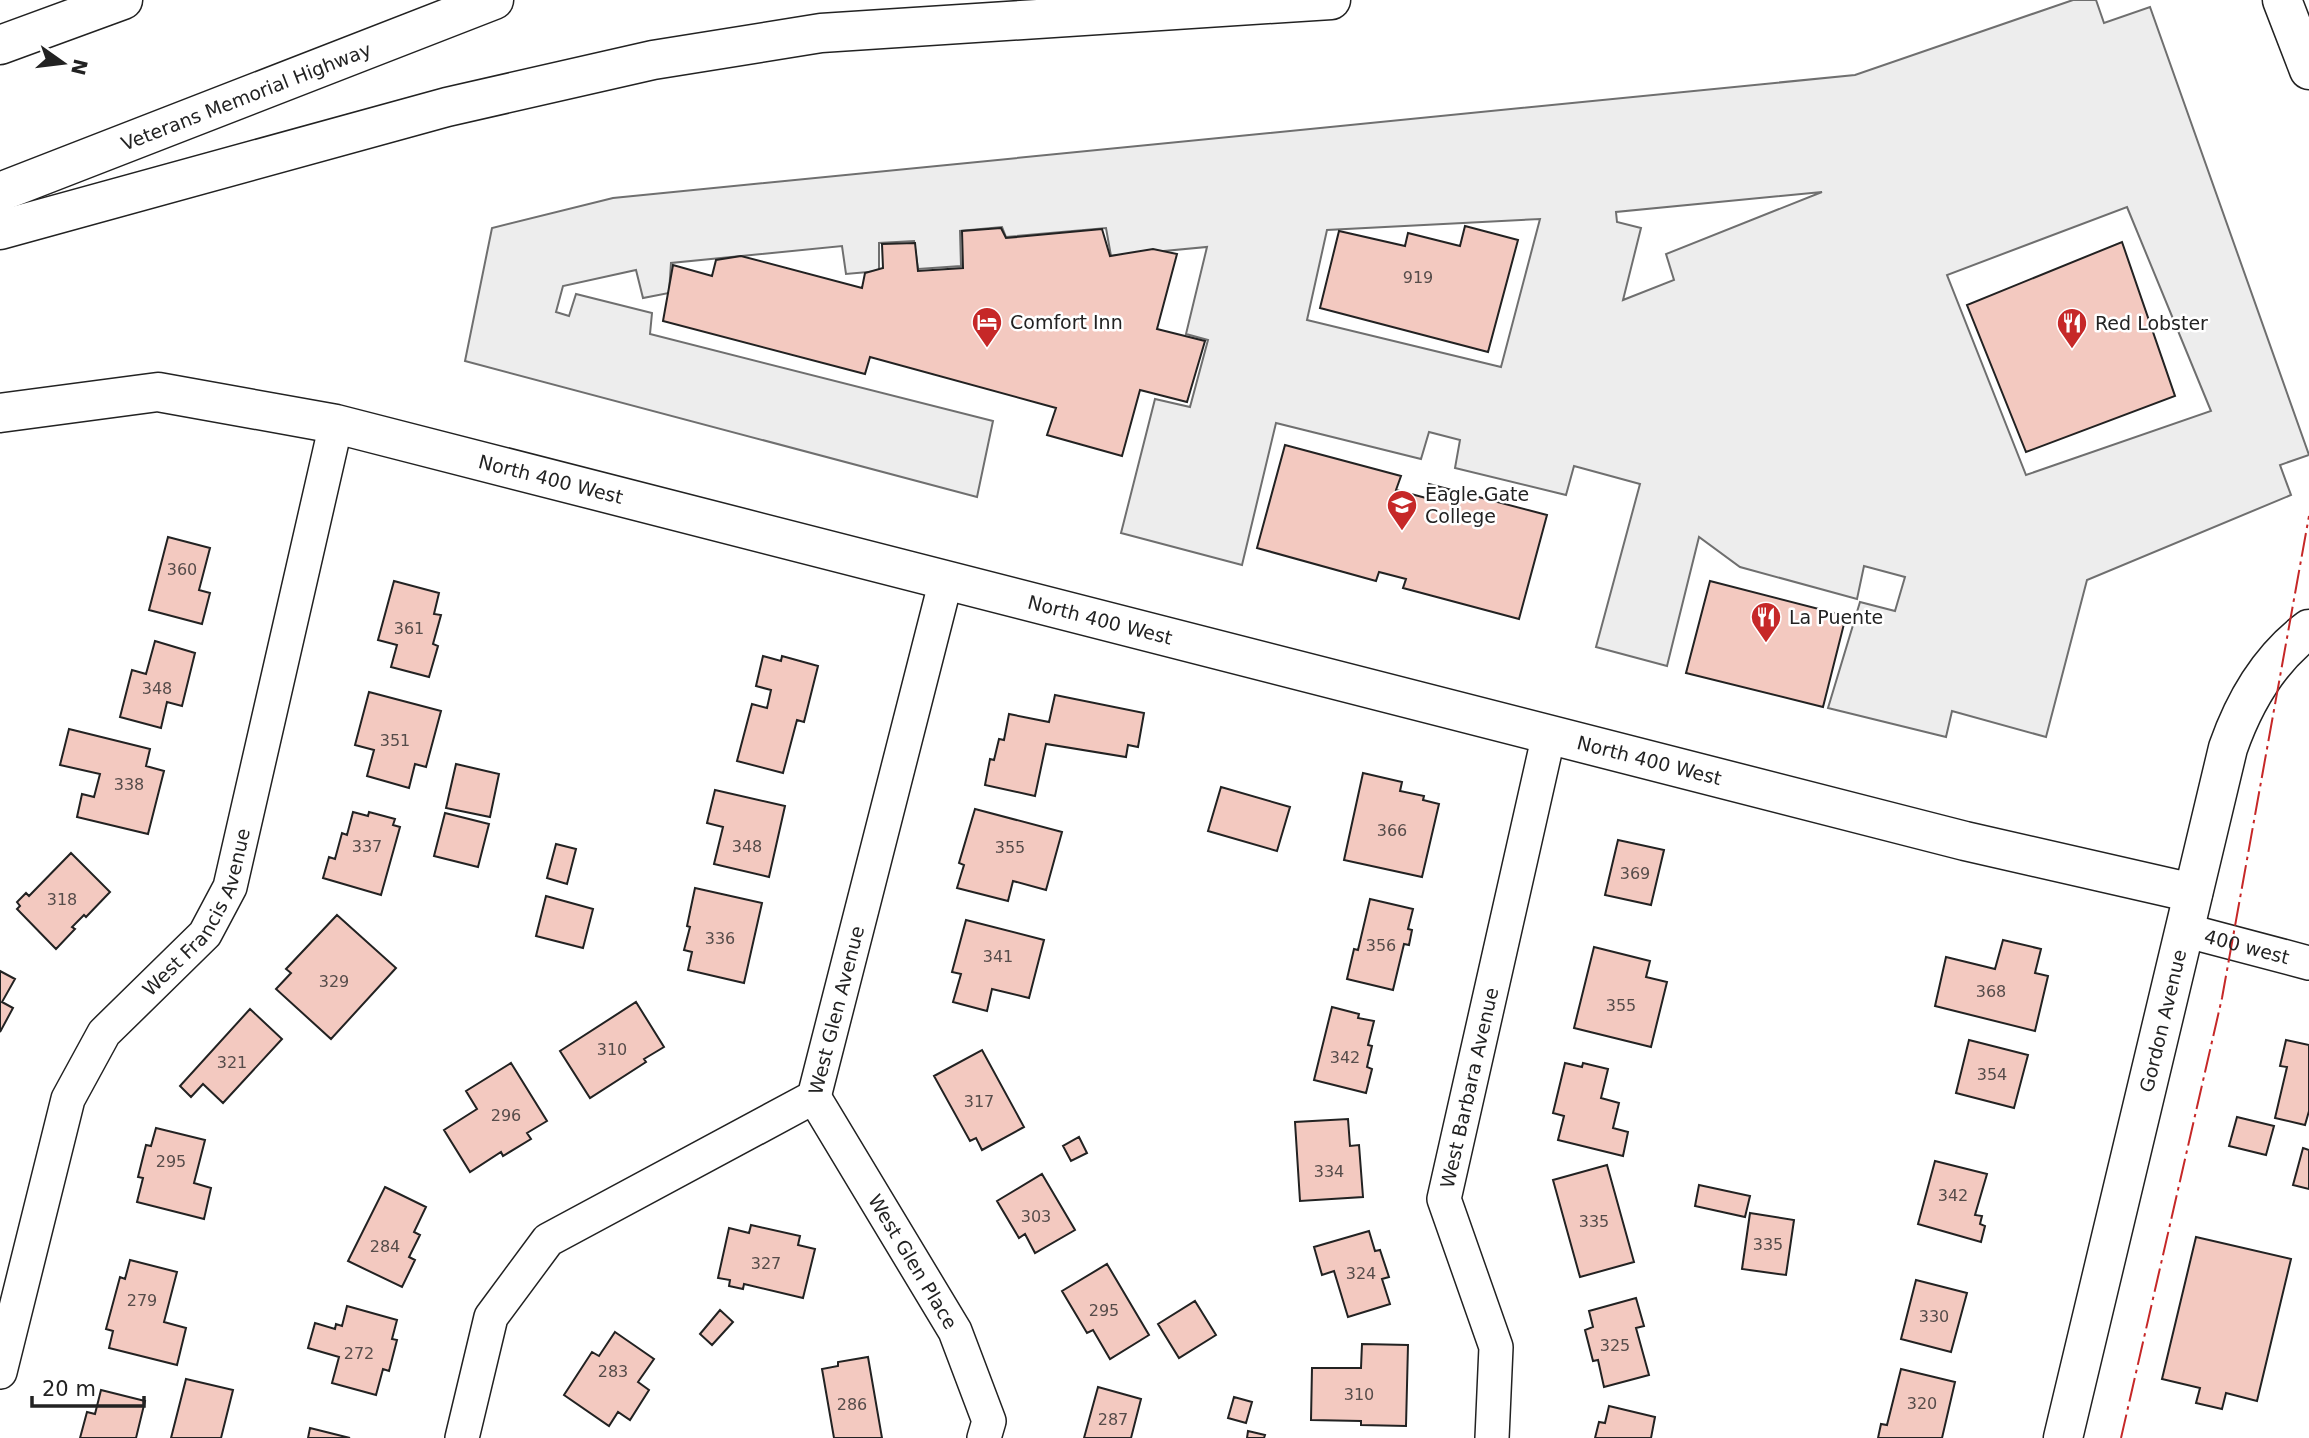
<svg xmlns="http://www.w3.org/2000/svg" width="2309" height="1438" viewBox="0 0 2309 1438" font-family="'DejaVu Sans',sans-serif">
<rect width="100%" height="100%" fill="#fff"/>
<path fill="#ededed" stroke="#6f6f6f" stroke-width="2" fill-rule="evenodd" d="M2073 0H2096L2104 23 2150 7 2309 455 2280 465 2291 495 2087 580 2046 737 1952 711 1946 737 1828 708 1860 602 1895 611 1905 577 1864 566 1857 599 1740 567 1699 537 1667 666 1596 647 1640 484 1574 466 1566 495 1455 468 1460 440 1429 432 1421 459 1276 423 1242 565 1121 533 1155 399 1190 407 1208 340 1186 334 1207 247 1111 256 1106 228 1006 237 1002 227 960 231 961 266 918 269 914 241 879 243V271L846 274 842 246 671 263 669 293 643 298 636 270 563 286 556 312 569 316 576 294 652 313 650 334 993 421 977 497 465 361 492 228 613 198 1855 75ZM1822 192 1666 254 1674 280 1623 300 1641 228 1617 222 1616 212ZM2127 207 2211 411 2026 475 1947 275ZM1540 219 1501 367 1307 320 1327 230Z"/>
<path fill="#f3c9c0" stroke="#222" stroke-width="2" d="M1465 226 1518 240 1488 352 1320 308 1339 231 1405 246 1408 233 1460 246Z
M1001 228 1006 238 1102 229 1110 256 1153 249 1177 254 1157 329 1205 341 1187 402 1140 390 1122 456 1047 435 1056 408 870 357 865 374 663 321 673 265 712 276 716 260 741 256 862 288 865 273 883 268 882 244 915 243 918 271 963 268 962 231Z
M2122 242 2175 396 2026 452 1967 305Z
M1285 445 1401 476 1396 490 1426 498 1429 484 1547 515 1519 619 1403 588 1406 579 1379 572 1376 581 1257 548Z
M168 537 210 548 199 590 210 593 202 624 149 610Z
M394 581 439 593 434 614 441 615 433 644 438 646 429 677 391 667 397 645 378 640Z
M1710 581 1846 616 1823 707 1686 673Z
M155 641 195 653 182 706 167 702 161 728 120 717 132 670 146 674Z
M763 656 781 661 782 656 818 666 804 722 797 720 783 773 737 761 752 704 767 708 771 690 756 686Z
M369 692 441 711 426 767 415 764 409 788 367 776 374 750 355 745Z
M1055 695 1144 713 1138 747 1128 745 1126 757 1046 744 1035 796 985 785 990 759 994 760 999 739 1004 740 1009 714 1049 722Z
M69 729 150 749 146 766 164 771 148 834 77 817 82 794 94 797 100 774 60 765Z
M456 764 499 774 490 817 446 808Z
M1363 773 1402 782 1400 791 1424 796 1423 800 1439 804 1422 877 1344 860Z
M1221 787 1290 807 1277 851 1208 831Z
M715 790 785 806 769 877 714 864 723 827 707 823Z
M975 809 1062 832 1046 890 1013 881 1008 901 957 888 964 865 959 863Z
M353 812 368 816 369 812 395 819 393 825 400 827 381 895 323 878 329 857 335 859 342 833 347 835Z
M445 813 489 824 478 867 434 856Z
M1618 840 1664 850 1651 905 1605 895Z
M556 844 576 849 567 884 547 878Z
M71 853 110 892 86 917 84 915 72 927 75 929 56 949 17 909 20 906 17 902 26 893 29 896Z
M695 888 762 903 744 983 688 970 692 952 684 950 690 927 687 926Z
M546 896 593 909 583 948 536 936Z
M1370 899 1413 909 1408 929 1412 930 1409 945 1404 944 1393 990 1347 979 1354 949 1358 950Z
M337 915 396 968 331 1039 276 989 291 973 286 969Z
M966 920 1044 940 1029 998 992 989 987 1011 953 1002 961 974 952 972Z
M2003 940 2041 949 2035 973 2048 976 2035 1031 1935 1006 1946 957 1995 969Z
M1594 947 1650 961 1646 977 1667 982 1651 1047 1574 1028Z
M0 971 15 979 2 1002 13 1008 0 1032Z
M636 1002 664 1047 644 1059 646 1062 590 1098 560 1051Z
M1332 1007 1359 1014 1358 1018 1374 1021 1368 1045 1372 1046 1367 1067 1372 1069 1366 1093 1314 1080Z
M250 1009 282 1039 223 1103 203 1084 191 1097 180 1086Z
M1969 1040 2028 1055 2014 1108 1956 1093Z
M2286 1040 2309 1045V1111L2305 1125 2275 1118 2287 1067 2280 1066Z
M982 1050 1024 1127 982 1150 976 1138 970 1141 934 1076Z
M511 1063 547 1121 527 1133 531 1139 503 1156 501 1152 470 1172 444 1130 477 1109 466 1091Z
M1565 1063 1582 1067 1583 1063 1608 1069 1601 1098 1619 1103 1613 1128 1628 1132 1623 1156 1558 1140 1564 1116 1553 1113Z
M2237 1117 2274 1126 2266 1155 2229 1146Z
M1348 1119 1350 1146 1359 1145 1363 1197 1300 1201 1295 1122Z
M156 1128 205 1140 194 1183 211 1188 204 1219 137 1202 143 1178 138 1177 146 1145 151 1146Z
M1079 1137 1087 1153 1071 1161 1063 1146Z
M2303 1148 2309 1150V1189L2293 1185Z
M1935 1161 1987 1174 1975 1215 1982 1216 1980 1224 1985 1226 1981 1242 1918 1224Z
M1607 1165 1634 1262 1580 1277 1553 1180Z
M1042 1174 1075 1230 1035 1253 1025 1234 1019 1238 997 1201Z
M1699 1185 1750 1196 1745 1217 1695 1206Z
M385 1187 426 1207 414 1232 420 1235 409 1257 415 1260 402 1287 348 1261Z
M1750 1213 1794 1220 1786 1275 1742 1269Z
M751 1225 800 1236 798 1245 815 1249 803 1298 744 1284 743 1289 729 1286 730 1280 718 1278 729 1228 749 1233Z
M1369 1231 1375 1251 1380 1250 1389 1277 1382 1279 1390 1304 1348 1317 1334 1271 1322 1275 1314 1247Z
M2196 1237 2291 1259 2257 1401 2226 1393 2222 1409 2196 1403 2200 1388 2162 1379Z
M130 1260 177 1272 164 1322 186 1328 177 1365 109 1348 113 1331 106 1329 120 1277 125 1279Z
M1107 1264 1149 1335 1110 1359 1093 1330 1087 1333 1062 1291Z
M1916 1280 1967 1293 1951 1352 1901 1339Z
M1636 1298 1644 1326 1636 1328 1649 1375 1604 1387 1598 1360 1593 1361 1585 1330 1593 1327 1589 1311Z
M1195 1301 1216 1335 1179 1358 1158 1324Z
M347 1306 397 1320 392 1339 397 1340 389 1371 383 1369 376 1395 332 1383 339 1357 308 1348 315 1323 335 1329 336 1324 342 1326Z
M720 1310 733 1322 712 1345 700 1334Z
M615 1332 654 1359 638 1382 649 1390 630 1420 618 1412 609 1426 564 1395 592 1352 599 1356Z
M1362 1344 1408 1345 1406 1426 1361 1425V1421L1311 1420 1312 1368H1361Z
M868 1357 882 1438H834L822 1369 838 1366V1362Z
M1901 1369 1955 1382 1942 1438H1878L1881 1424 1887 1425Z
M186 1379 233 1390 221 1438H171Z
M1098 1387 1141 1399 1131 1438H1084Z
M101 1390 145 1401 136 1438H80L87 1412 95 1414Z
M1234 1397 1252 1402 1246 1423 1228 1418Z
M1609 1406 1655 1417 1651 1438H1595L1599 1422 1605 1423Z
M310 1428 350 1438H308Z
M1248 1431 1265 1435 1264 1438H1247Z"/>
<g fill="none" stroke-linecap="round" stroke-linejoin="round">
<g stroke="#222" stroke-width="36">
<g id="minor">
<path id="s1" d="M2184 930 2309 963"/>
<path id="s2" d="M814 1097 955 1331 989 1421 984 1438"/>
<path id="s3" d="M0 1372 68 1099 104 1033 205 934 230 887 336 424"/>
<path id="s4" d="M462 1438 491 1317 548 1240 814 1097 946 580"/>
<path id="s5" d="M1492 1438 1496 1347 1444 1199 1549 734"/>
</g>
</g>
<g stroke="#222" stroke-width="41">
<g id="tertiary">
<path id="s6" d="M0 413 158 392 336 424 1965 841 2193 893"/>
</g>
</g>
<g stroke="#222" stroke-width="41">
<g id="secondary">
<path id="s7" d="M2063 1438 2228 748C2244 702 2270 658 2309 629"/>
</g>
</g>
<g stroke="#222" stroke-width="41">
<path id="primary" d="M2282 0 2309 70"/>
</g>
<g stroke="#222" stroke-width="41">
<g id="motorway">
<path d="M0 45 123 0"/>
<path id="s8" d="M0 192 494 0"/>
<path d="M0 230 447 107 653 60 821 33 1331 0"/>
</g>
</g>
<use href="#minor" stroke="#fff" stroke-width="33"/>
<use href="#tertiary" stroke="#fff" stroke-width="38"/>
<use href="#secondary" stroke="#fff" stroke-width="38"/>
<use href="#primary" stroke="#fff" stroke-width="38"/>
<use href="#motorway" stroke="#fff" stroke-width="38"/>
<path stroke="#c62828" stroke-width="2" stroke-dasharray="24 5 3.5 5" stroke-linecap="butt" d="M2121 1438 2222 998 2309 516"/>
</g>
<defs>
<g id="hotel-pin" transform="scale(1.575)"><path d="M0 17L-7.5 6A9.5 9.5 0 1 1 7.5 6Z" fill="#c62828" stroke="#fff"/><path d="M-6-4.5h1.5V1H6V5H4.5V3h-9V5H-6ZM-4 0a1.8 1.8 0 1 1 3.6 0ZM.5 0V-2.5h3Q6-2.5 6 0Z" fill="#fff"/></g>
<g id="restaurant-pin" transform="scale(1.575)"><path d="M0 17L-7.5 6A9.5 9.5 0 1 1 7.5 6Z" fill="#c62828" stroke="#fff"/><path d="M-5-6h1v4h1v-4h1v4h1v-4h1v5L-1.5 .5V6h-2V.5L-5-1ZM5-6V6H3V1.5H1.5Q1.5-4 5-6Z" fill="#fff"/></g>
<g id="school-pin" transform="scale(1.575)"><path d="M0 17L-7.5 6A9.5 9.5 0 1 1 7.5 6Z" fill="#c62828" stroke="#fff"/><path d="M0-5L7-2L0 1L-7-2ZM-4 1L0 2.5L4 1V4Q0 6-4 4Z" fill="#fff"/></g>
</defs>
<g fill-rule="evenodd">
<use href="#hotel-pin" x="987" y="322"/>
<use href="#restaurant-pin" x="2072" y="323"/>
<use href="#school-pin" x="1402" y="505"/>
<use href="#restaurant-pin" x="1766" y="617"/>
</g>
<g text-anchor="middle" dominant-baseline="central" stroke-width="5" stroke-linejoin="round" paint-order="stroke">
<g font-size="16" fill="#564c4a">
<text x="1418" y="277">919</text>
<text x="182" y="569">360</text>
<text x="409" y="628">361</text>
<text x="157" y="688">348</text>
<text x="395" y="740">351</text>
<text x="129" y="784">338</text>
<text x="1392" y="830">366</text>
<text x="367" y="846">337</text>
<text x="747" y="846">348</text>
<text x="1010" y="847">355</text>
<text x="1635" y="873">369</text>
<text x="62" y="899">318</text>
<text x="720" y="938">336</text>
<text x="1381" y="945">356</text>
<text x="998" y="956">341</text>
<text x="334" y="981">329</text>
<text x="1991" y="991">368</text>
<text x="1621" y="1005">355</text>
<text x="612" y="1049">310</text>
<text x="1345" y="1057">342</text>
<text x="232" y="1062">321</text>
<text x="1992" y="1074">354</text>
<text x="979" y="1101">317</text>
<text x="506" y="1115">296</text>
<text x="171" y="1161">295</text>
<text x="1329" y="1171">334</text>
<text x="1953" y="1195">342</text>
<text x="1036" y="1216">303</text>
<text x="1594" y="1221">335</text>
<text x="1768" y="1244">335</text>
<text x="385" y="1246">284</text>
<text x="766" y="1263">327</text>
<text x="1361" y="1273">324</text>
<text x="142" y="1300">279</text>
<text x="1104" y="1310">295</text>
<text x="1934" y="1316">330</text>
<text x="1615" y="1345">325</text>
<text x="359" y="1353">272</text>
<text x="613" y="1371">283</text>
<text x="1359" y="1394">310</text>
<text x="1922" y="1403">320</text>
<text x="852" y="1404">286</text>
<text x="1113" y="1419">287</text>
</g>
<g font-size="19" fill="#222" stroke="#fff">
<text stroke="none"><textPath href="#s8" startOffset="264">Veterans Memorial Highway</textPath></text>
<text stroke="none"><textPath href="#s6" startOffset="562">North 400 West</textPath></text>
<text stroke="none"><textPath href="#s6" startOffset="1129">North 400 West</textPath></text>
<text stroke="none"><textPath href="#s6" startOffset="1696">North 400 West</textPath></text>
<text stroke="none"><textPath href="#s3" startOffset="513">West Francis Avenue</textPath></text>
<text stroke="none"><textPath href="#s1" startOffset="65">400 west</textPath></text>
<text stroke="none"><textPath href="#s4" startOffset="612">West Glen Avenue</textPath></text>
<text stroke="none"><textPath href="#s7" startOffset="429">Gordon Avenue</textPath></text>
<text stroke="none"><textPath href="#s5" startOffset="362">West Barbara Avenue</textPath></text>
<text stroke="none"><textPath href="#s2" startOffset="192">West Glen Place</textPath></text>
</g>
<g font-size="19" fill="#222" stroke="#fff" text-anchor="start">
<text x="1010" y="322">Comfort Inn</text>
<text x="2095" y="323">Red Lobster</text>
<text x="1425" y="494">Eagle Gate<tspan x="1425" dy="22">College</tspan></text>
<text x="1789" y="617">La Puente</text>
</g>
</g>
<g transform="translate(63 63) rotate(104)" stroke="#ffffff" stroke-width="5" paint-order="stroke">
<path d="M0-5L12 26L0 18L-12 26Z" fill="#222222"/>
<text y="-10" font-size="19" font-weight="bold" text-anchor="middle" fill="#222222">N</text>
</g>
<path d="M32 1396v10h112v-10" fill="none" stroke="#222222" stroke-width="3.5"/>
<text x="42" y="1396" font-size="21" fill="#222222" stroke="#ffffff" stroke-width="5" paint-order="stroke">20 m</text>
</svg>
